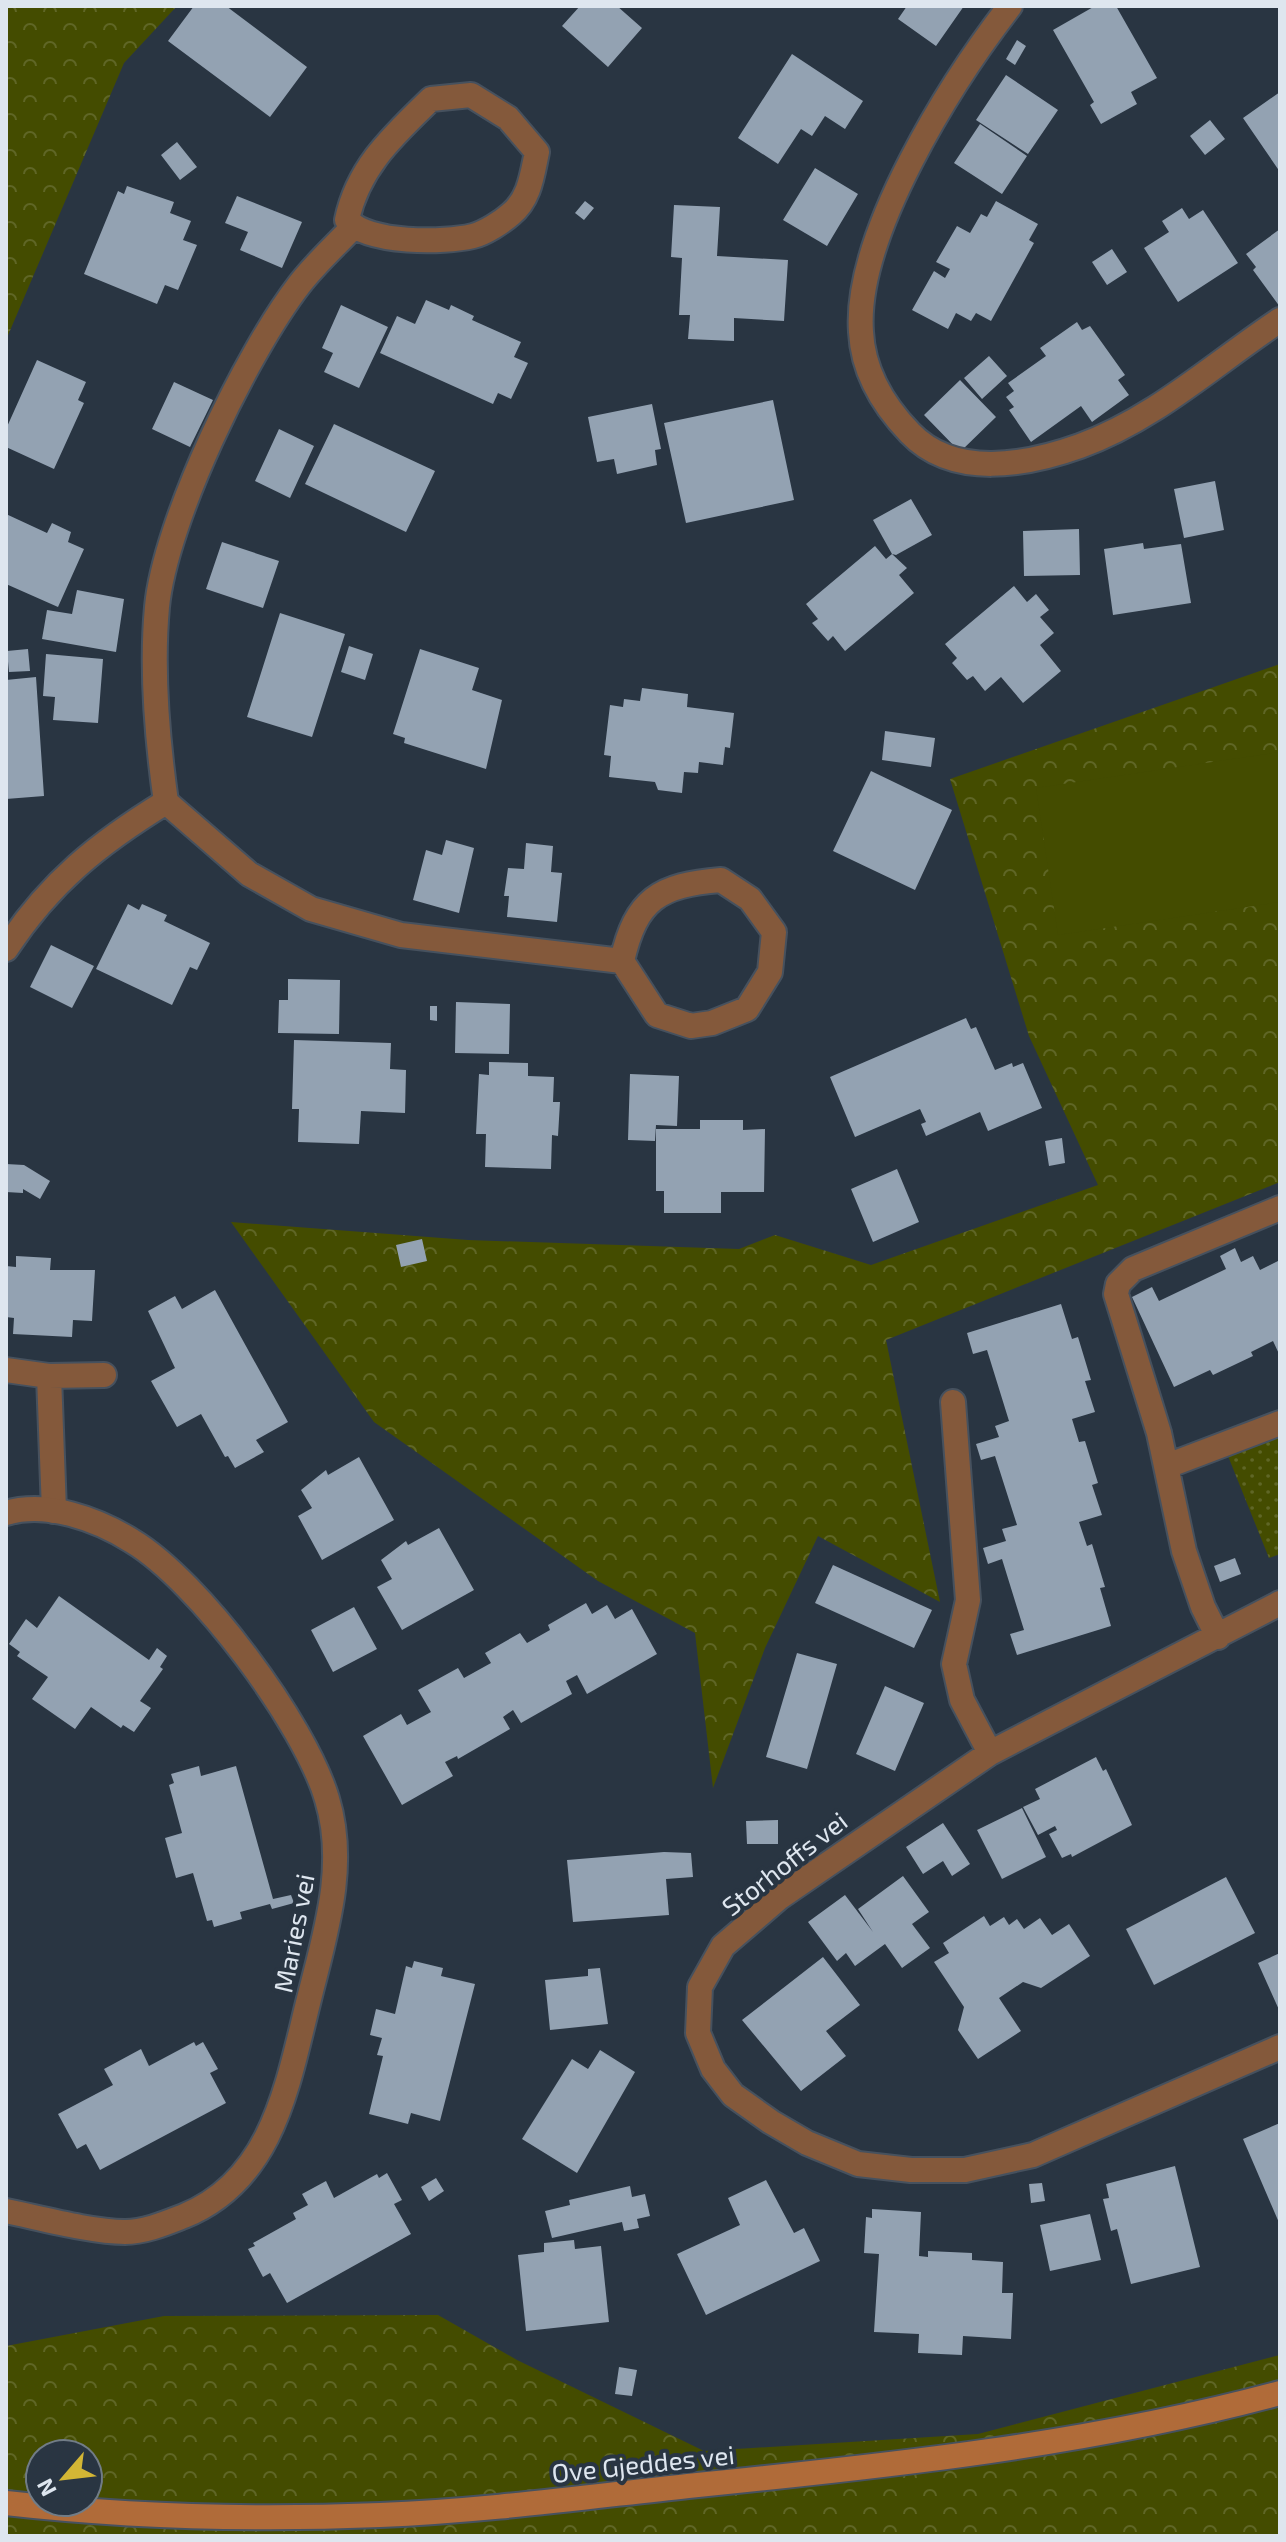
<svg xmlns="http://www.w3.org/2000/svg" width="1286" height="2542" viewBox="0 0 1286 2542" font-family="'Exo 2',sans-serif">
<defs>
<pattern id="grass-dots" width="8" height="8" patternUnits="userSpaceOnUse" patternTransform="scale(2)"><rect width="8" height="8" fill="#444c00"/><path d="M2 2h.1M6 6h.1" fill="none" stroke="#5f6626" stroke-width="1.8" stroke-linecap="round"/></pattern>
<pattern id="forest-crowns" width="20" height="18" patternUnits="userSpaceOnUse" patternTransform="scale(2)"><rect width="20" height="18" fill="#444c00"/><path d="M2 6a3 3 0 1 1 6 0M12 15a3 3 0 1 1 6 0" fill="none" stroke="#5f6626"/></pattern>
</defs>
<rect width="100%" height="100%" fill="#293542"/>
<path fill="url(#grass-dots)" d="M1280 1432V1554L1269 1558 1228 1456Z"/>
<path fill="url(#forest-crowns)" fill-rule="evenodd" d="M6 6H177L124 63 6 340Z
M1280 664V1182L886 1340 940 1602 818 1536 765 1648 713 1788 695 1633 598 1581 374 1422 231 1222 468 1240 739 1249 775 1235 871 1265 1098 1185 1029 1036 950 779Z
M438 2315 517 2360 704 2451 978 2434 1280 2355V2536H6V2346L164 2316ZM40 2454H88V2502H40Z"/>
<path fill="#444c00" d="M1280 752V902L1058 935 1036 788Z"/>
<path fill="#93a2b2" d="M194 6H226L307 67 270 117 168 41Z
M580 6H617L642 28 608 67 562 26Z
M907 6H964L936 46 898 19Z
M1095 6H1116L1157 78 1131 92 1137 104 1101 124 1090 105 1094 102 1053 30Z
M1017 40 1026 46 1015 65 1006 59Z
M792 54 863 101 845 129 825 116 812 136 801 129 778 164 738 138Z
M1006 75 1058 110 1028 154 976 120Z
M1280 92V172L1243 118Z
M1210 120 1225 139 1205 155 1190 136Z
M980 124 1027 156 1002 194 954 163Z
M177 142 197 167 180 180 161 155Z
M815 168 858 194 827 246 783 220Z
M127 186 174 202 170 213 191 221 183 240 197 245 178 290 165 285 157 304 84 274 118 191 124 194Z
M237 196 302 222 282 268 240 250 248 232 225 223Z
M585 201 594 208 584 220 575 213Z
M996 201 1038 224 1029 240 1034 243 991 321 976 313 971 321 956 313 948 329 912 310 934 271 945 278 950 269 936 262 957 226 970 233 981 214 987 217Z
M674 205 720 207 717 256 788 260 784 321 734 318V341L688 339 690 315H679L682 258 671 257Z
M1182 208 1189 219 1203 210 1238 263 1178 302 1144 248 1169 232 1162 221Z
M1280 229V307L1253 270 1256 267 1246 254Z
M1112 249 1127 272 1107 285 1092 262Z
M426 300 449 310 451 305 474 316 472 320 521 342 514 357 528 363 511 399 498 393 493 404 380 353 397 316 415 324Z
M341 305 388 327 359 388 324 372 333 353 322 348Z
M1077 322 1082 330 1090 326 1125 375 1118 380 1129 395 1092 422 1081 406 1031 442 1009 410 1014 407 1006 397 1014 391 1008 383 1046 356 1040 348Z
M989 356 1007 376 982 399 964 378Z
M37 360 86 382 78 400 84 403 54 469 6 447V429Z
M960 380 996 417 960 452 924 415Z
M174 382 213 400 190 447 152 429Z
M773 400 794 500 686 523 664 423Z
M652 404 661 449 655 450 657 465 617 474 614 459 597 462 588 417Z
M334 424 435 471 406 532 305 484Z
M279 429 314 446 290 498 255 481Z
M1215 481 1224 530 1184 538 1174 489Z
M911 499 932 535 896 555 892 554 907 568 899 575 914 593 845 651 833 636 828 641 812 623 818 619 806 604 875 546 886 559 892 554 873 520Z
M6 514 47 533 52 523 71 532 68 542 84 549 58 607 6 584Z
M1079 529 1080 575 1024 576 1023 531Z
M222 542 279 561 263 608 206 589Z
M1143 543 1144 549 1181 544 1191 603 1113 615 1104 549Z
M1014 586 1027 602 1036 594 1049 610 1040 617 1054 633 1040 645 1061 671 1023 703 1001 677 985 691 973 676 967 680 952 663 957 658 945 644Z
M77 590 124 599 116 652 42 639 47 610 72 614Z
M280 613 345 634 312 737 247 717Z
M349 646 373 654 365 680 341 672Z
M28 649 30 671 9 672 7 651Z
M420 649 479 668 472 690 502 700 486 769 404 743 405 738 393 734Z
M46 654 103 659 98 723 53 720 55 697 43 696Z
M36 677 44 796 6 799V680Z
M642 688 688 694 687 707 734 713 730 748 725 747 723 765 699 762 698 773 684 772 682 793 658 790 655 782 609 777 611 756 604 755 610 705 623 707 624 699 640 701Z
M885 731 935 738 931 767 882 760Z
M871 771 952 810 915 890 833 851Z
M446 840 474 848 459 913 413 900 426 850 442 855Z
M526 843 553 846 551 872 562 873 557 922 507 917 509 896H504L508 868 524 869Z
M128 904 139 910 142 904 167 915 164 921 210 943 197 970 190 967 172 1005 96 969Z
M51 945 94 966 72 1008 30 987Z
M288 979 340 980 339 1034 278 1033 279 1000H288Z
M456 1002 510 1004 509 1054 455 1053Z
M430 1006H437V1021L430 1020Z
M966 1018 971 1029 976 1027 995 1070 1012 1063 1013 1067 1023 1063 1042 1108 988 1131 980 1112 926 1136 921 1124 926 1122 920 1109 855 1137 830 1077Z
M294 1040 391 1043 390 1069 406 1070 405 1113 361 1111 359 1144 298 1142 299 1109H292Z
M489 1062 528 1063V1076L554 1077 553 1102H560L558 1136 552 1135 551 1169 485 1167 486 1134H476L479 1074 489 1075Z
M630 1074 679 1076 677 1126 656 1125 655 1141 628 1140Z
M700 1120H743V1130L765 1129 764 1192H721V1213H664V1191H656V1129H700Z
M1062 1138 1065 1163 1049 1166 1045 1141Z
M6 1164 24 1165 50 1181 40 1199 23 1189V1193L6 1192Z
M897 1169 919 1222 873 1242 851 1189Z
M422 1239 427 1261 401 1267 396 1245Z
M1235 1248 1241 1262 1253 1256 1260 1270 1280 1260V1356L1273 1341 1251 1352 1253 1356 1213 1375 1210 1370 1174 1387 1132 1297 1152 1287 1159 1301 1226 1269 1220 1256Z
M16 1256 51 1258 50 1270H95L92 1321 73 1320 72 1337 13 1334 14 1318 6 1317V1266L16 1267Z
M215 1290 288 1422 256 1440 264 1452 235 1468 228 1456 225 1457 201 1414 177 1427 151 1381 175 1368 148 1311 175 1296 182 1309Z
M1061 1304 1072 1339 1078 1337 1091 1380 1085 1381 1095 1412 1072 1419 1079 1442 1085 1441 1098 1483 1092 1485 1102 1515 1079 1522 1087 1546 1092 1544 1105 1587 1100 1588 1111 1626 1017 1655 1010 1634 1024 1630 1002 1559 988 1564 983 1548 1006 1541 1002 1529 1017 1525 995 1456 981 1460 976 1444 999 1437 995 1426 1009 1421 987 1350 973 1354 967 1333Z
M359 1457 394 1520 322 1560 298 1516 312 1508 301 1490 326 1470 328 1475Z
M439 1528 474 1590 402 1630 377 1587 392 1579 381 1560 406 1541 408 1545Z
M1235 1558 1241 1574 1220 1582 1214 1566Z
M833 1565 932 1610 914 1648 815 1603Z
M59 1596 149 1660 157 1648 167 1656 160 1667 163 1669 140 1701 151 1708 134 1732 123 1725 121 1728 91 1707 75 1729 32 1699 48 1677 17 1656 20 1652 9 1644 26 1619 37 1628Z
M586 1603 592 1614 607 1605 615 1619 632 1609 657 1654 587 1694 577 1675 566 1681 572 1694 521 1723 513 1710 503 1717 510 1729 458 1759 457 1756 445 1762 453 1776 402 1805 363 1736 401 1714 407 1725 431 1712 418 1690 458 1668 464 1678 491 1663 485 1653 520 1633 527 1643 550 1630 548 1625Z
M354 1607 377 1649 333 1672 311 1630Z
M797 1653 837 1664 807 1769 766 1757Z
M885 1686 924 1703 895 1771 856 1754Z
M1096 1757 1103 1771 1106 1769 1132 1825 1072 1857 1071 1854 1062 1858 1049 1834 1057 1830 1055 1826 1038 1835 1023 1807 1040 1799 1035 1789Z
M199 1766 201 1776 236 1766 273 1899 291 1895 294 1903 272 1909 270 1904 240 1912 242 1919 214 1927 212 1920 207 1921 193 1873 176 1878 165 1838 182 1833 169 1785 174 1783 171 1774Z
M1022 1808 1046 1857 1002 1879 977 1830Z
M778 1820V1844H747L746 1821Z
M943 1823 970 1864 952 1876 943 1861 923 1874 906 1847Z
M664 1852 691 1853 693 1877 666 1879 669 1915 573 1922 567 1860Z
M903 1876 929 1912 912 1924 930 1948 902 1968 885 1944 855 1966 846 1953 837 1961 808 1922 845 1895 873 1932 858 1909Z
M1226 1877 1255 1933 1154 1985 1126 1929Z
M984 1916 990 1926 1004 1917 1009 1925 1017 1919 1024 1929 1040 1918 1052 1935 1069 1924 1090 1956 1041 1988 1023 1982 999 1998 1021 2031 978 2059 958 2030 964 2007 934 1962 949 1953 943 1943Z
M1280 1953V2012L1258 1963Z
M823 1957 860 2005 826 2031 846 2056 801 2091 742 2020Z
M414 1961 443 1968 441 1976 475 1984 440 2121 411 2113 408 2124 369 2114 383 2056 377 2055 382 2038 370 2035 376 2009 395 2014 406 1966 412 1968Z
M600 1968 608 2024 550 2030 545 1980 588 1976V1969Z
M194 2042 196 2046 203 2042 218 2069 210 2073 226 2103 100 2170 86 2144 77 2149 58 2114 113 2085 104 2069 141 2049 149 2066Z
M600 2050 635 2072 577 2173 522 2139 572 2059 588 2069Z
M1280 2123V2225L1243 2139Z
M1175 2166 1200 2267 1131 2284 1117 2229 1111 2231 1103 2199 1109 2198 1106 2184Z
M387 2173 402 2200 394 2204 411 2234 287 2303 270 2273 263 2277 248 2249 255 2246 253 2243 296 2219 293 2213 308 2205 302 2194 326 2181 334 2198 377 2174 379 2178Z
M436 2178 444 2191 429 2201 421 2187Z
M766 2180 794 2233 804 2228 820 2261 706 2315 677 2254 740 2225 728 2198Z
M1042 2183 1045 2201 1031 2203 1029 2184Z
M630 2186 632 2197 645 2194 650 2216 637 2219 639 2228 624 2231 622 2222 552 2238 545 2211 570 2205 569 2200Z
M872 2209 921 2212 919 2256 928 2257V2251L972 2253V2260L1003 2262 1002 2293H1013L1011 2339 963 2336 962 2355 918 2353 919 2334 874 2332 879 2254 864 2253 866 2217 872 2218Z
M1090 2214 1101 2260 1050 2271 1040 2225Z
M574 2240 575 2249 601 2246 609 2322 526 2331 518 2255 544 2252V2243Z
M619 2367 637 2370 632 2396 615 2394Z"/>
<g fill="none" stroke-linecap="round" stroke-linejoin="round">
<g stroke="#46515e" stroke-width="28">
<path id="lane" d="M6 1370 49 1376 104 1375
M49 1376 54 1511"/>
</g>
<g stroke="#46515e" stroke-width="28">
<path id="street" d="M1010 6C952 81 854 235 861 332 863 372 883 405 910 433 954 479 1027 465 1080 446 1155 419 1215 363 1280 320
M471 95 508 118 537 152C532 175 530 198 511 214 502 222 485 233 473 236 444 243 369 244 347 220 358 167 394 135 431 99Z
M166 802C157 738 151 672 157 607 165 521 246 354 299 285 315 264 335 246 353 227
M721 880 750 899 774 932 770 972 747 1009 712 1023 691 1026 657 1015 622 961C636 899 659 885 721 880Z
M6 949C50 882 99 843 166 802L249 874 311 909 401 935 622 961
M953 1402 968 1600 954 1664 962 1700 990 1753
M1167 1466 1280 1423
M6 1513C47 1501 97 1519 132 1541 199 1581 305 1724 327 1799 347 1865 326 1931 310 1995 288 2081 275 2179 184 2216 166 2223 145 2232 125 2232 92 2232 40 2218 6 2211
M1280 1603 990 1753 780 1897 723 1946 700 1987 698 2033 713 2069 733 2095 771 2122 807 2143 858 2164 911 2170H965L1033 2155 1280 2047
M1218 1637 1203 1607 1184 1551 1159 1433 1116 1294 1118 1284 1133 1269 1280 1208"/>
</g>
<g stroke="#46515e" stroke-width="28">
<path id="secondary" d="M6 2503C130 2517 255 2520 380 2515 483 2511 586 2497 688 2486 887 2466 1087 2445 1280 2393"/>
</g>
<use href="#lane" stroke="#84593b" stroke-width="24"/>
<use href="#street" stroke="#84593b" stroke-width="24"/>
<use href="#secondary" stroke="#b06b39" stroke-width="24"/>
</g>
<g text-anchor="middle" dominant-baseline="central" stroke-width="8" stroke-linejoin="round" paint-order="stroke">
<g font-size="26" fill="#dee6ef" stroke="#293542">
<text transform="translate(784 1863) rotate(-38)">Storhoffs vei</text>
<text transform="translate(293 1933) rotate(-79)">Maries vei</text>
<text transform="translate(643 2463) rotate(-6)">Ove Gjeddes vei</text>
</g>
</g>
<rect width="1286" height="2542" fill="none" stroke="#dee6ef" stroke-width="16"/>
<g transform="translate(64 2478) rotate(242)"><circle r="38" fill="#293542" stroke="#717c87" stroke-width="2"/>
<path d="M0-6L14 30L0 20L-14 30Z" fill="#d3b635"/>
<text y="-12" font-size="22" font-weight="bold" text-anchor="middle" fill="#dee6ef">N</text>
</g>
</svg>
